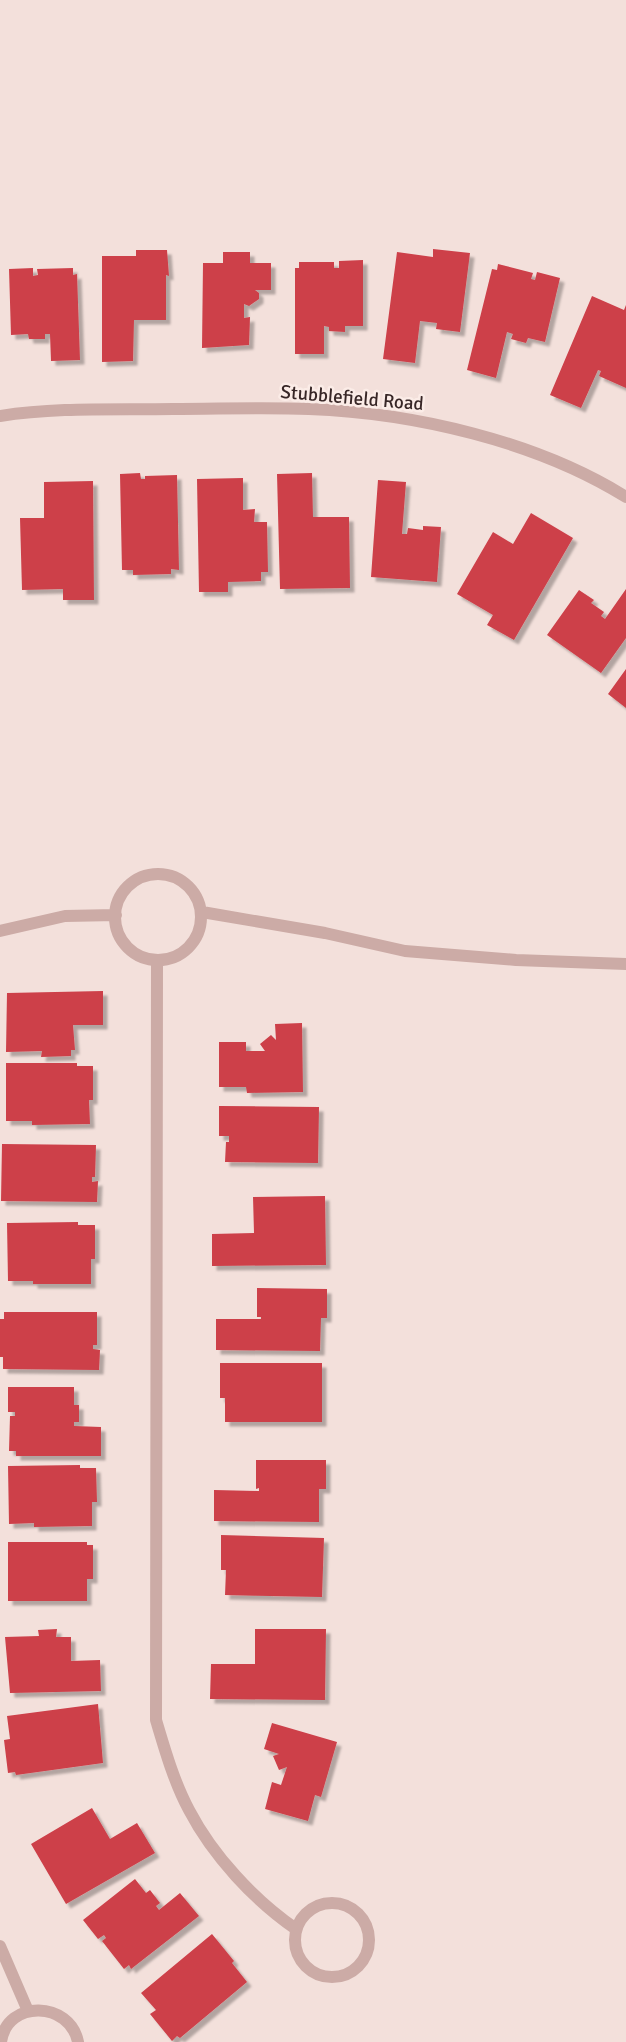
<svg xmlns="http://www.w3.org/2000/svg" width="626" height="2042" viewBox="0 0 626 2042" font-family="Signika,sans-serif">
<defs>
<filter id="shadow"><feDropShadow dx="4.5" dy="4.5" stdDeviation="1" flood-color="#0004"/></filter>
</defs>
<rect width="100%" height="100%" fill="#f3e0db"/>
<path fill="#cd3f49" filter="url(#shadow)" d="M433 249 470 253 460 332 436 329 437 323 420 321 415 363 383 359 397 252 433 257Z
M136 250H167L169 276 166 275V320H134L133 361 102 362V256H136Z
M223 252H250V263H271V290H255L259 293V299L249 306 244 304V318L250 317 249 345 202 348 203 263H223Z
M363 260V326H345V332L329 331V327L324 326V354H295V268H299V262H334V268H339V261Z
M498 264 533 273 531 279 535 280 537 272 560 278 545 342 528 338 526 343 511 339 513 334 507 332 496 378 467 370 492 269 497 270Z
M33 268V276L38 275 37 269 73 268V275L77 274 80 360 51 361 50 334H45V339H29L28 334 11 335 9 269Z
M592 296 624 310 626 305V388L599 376 601 371 598 370 581 408 550 395Z
M140 473 141 479H145V476L177 475 179 570 171 569V574L133 575V570H122L120 474Z
M312 473 313 517H349L350 588 280 589 277 474Z
M243 478V510L255 509 254 522H267L268 572H261V581L228 582V592H199L197 479Z
M378 480 406 482 402 534H407L408 528 423 530V526L441 527 437 582 371 577Z
M93 481 94 600H63V589L22 590 20 518H44V482Z
M531 513 573 538 514 640 487 625 493 615 457 594 493 532 513 544Z
M626 589V638L601 673 547 635 579 590 594 600 591 603 604 612 601 616 605 619Z
M626 669V708L608 694Z
M103 991V1025H73L75 1050H71V1056L41 1057 42 1051 6 1052 7 993Z
M302 1023 303 1092 247 1093 246 1087H219V1042H246V1051H265L260 1044 271 1035 276 1040 275 1024Z
M6 1063H77V1066H93V1100H89L90 1124 32 1125V1121H6Z
M219 1106 319 1107 318 1163 225 1162 226 1142H229V1136H219Z
M2 1144 96 1145 95 1177H92V1182L98 1181 97 1202 1 1201Z
M325 1196 326 1265 212 1266V1234L254 1233 253 1197Z
M78 1222V1225H95V1259H91V1284H33V1281H8L7 1223Z
M257 1288 327 1289V1318H321L320 1351 216 1350V1319H261V1317H257Z
M4 1312H97V1345H93V1349L100 1350 99 1370 3 1369V1357H0V1319H4Z
M220 1363H322V1422H225V1398H220Z
M8 1387H74V1405H79V1422H74V1426L101 1427V1456H16V1451H9L10 1416H15V1412H8Z
M256 1460H326V1489H319V1522L214 1521V1490L259 1491V1488L256 1489Z
M80 1465V1468H96L97 1502H92V1526L34 1527V1523L9 1524 8 1466Z
M221 1535 324 1538 322 1597 225 1595 226 1570H221Z
M8 1542H87V1545H93V1579H87V1601H8Z
M57 1629 56 1637H71V1661L100 1660 101 1691 10 1693 5 1637 39 1636 38 1630Z
M255 1629H326L325 1700 210 1699 211 1664H255Z
M98 1704 103 1763 16 1775 15 1772 8 1773 4 1740 10 1739 7 1716Z
M272 1723 337 1742 321 1797 315 1795 308 1821 265 1809 272 1782 281 1785 287 1767 279 1770 273 1756 279 1754 264 1749Z
M92 1808 110 1839 137 1823 155 1853 66 1904 31 1844Z
M135 1879 146 1893 150 1890 160 1903 156 1906 159 1910 180 1893 199 1916 131 1969 129 1965 124 1969 102 1941 106 1938 104 1935 98 1939 83 1920Z
M212 1934 234 1961 232 1963 247 1982 180 2038 177 2036 172 2041 150 2014 156 2010 141 1993Z"/>
<g fill="none" stroke-linecap="round" stroke-linejoin="round">
<path stroke="#ccaba6" stroke-width="12" d="M0 416C57 407 116 410 173 409 218 409 264 407 309 409 414 413 536 441 626 497
M115 917a43 43 0 1 1 86 0a43 43 0 1 1-86 0Z
M202 912 325 933 405 951 516 960 626 964
M0 931 65 916 116 915
M157 960 156 1720C165 1750 174 1782 189 1810 213 1856 254 1900 296 1929
M295 1940a37 37 0 1 1 74 0a37 37 0 1 1-74 0Z
M0 1946 28 2011
M1 2042C7 1999 70 2001 78 2042"/>
</g>
<g text-anchor="middle" dominant-baseline="central" stroke-width="5" stroke-linejoin="round" paint-order="stroke">
<g font-size="19" fill="#382727" stroke="#fbece7">
<text transform="translate(352 398) rotate(5)">Stubblefield Road</text>
</g>
</g>
</svg>
